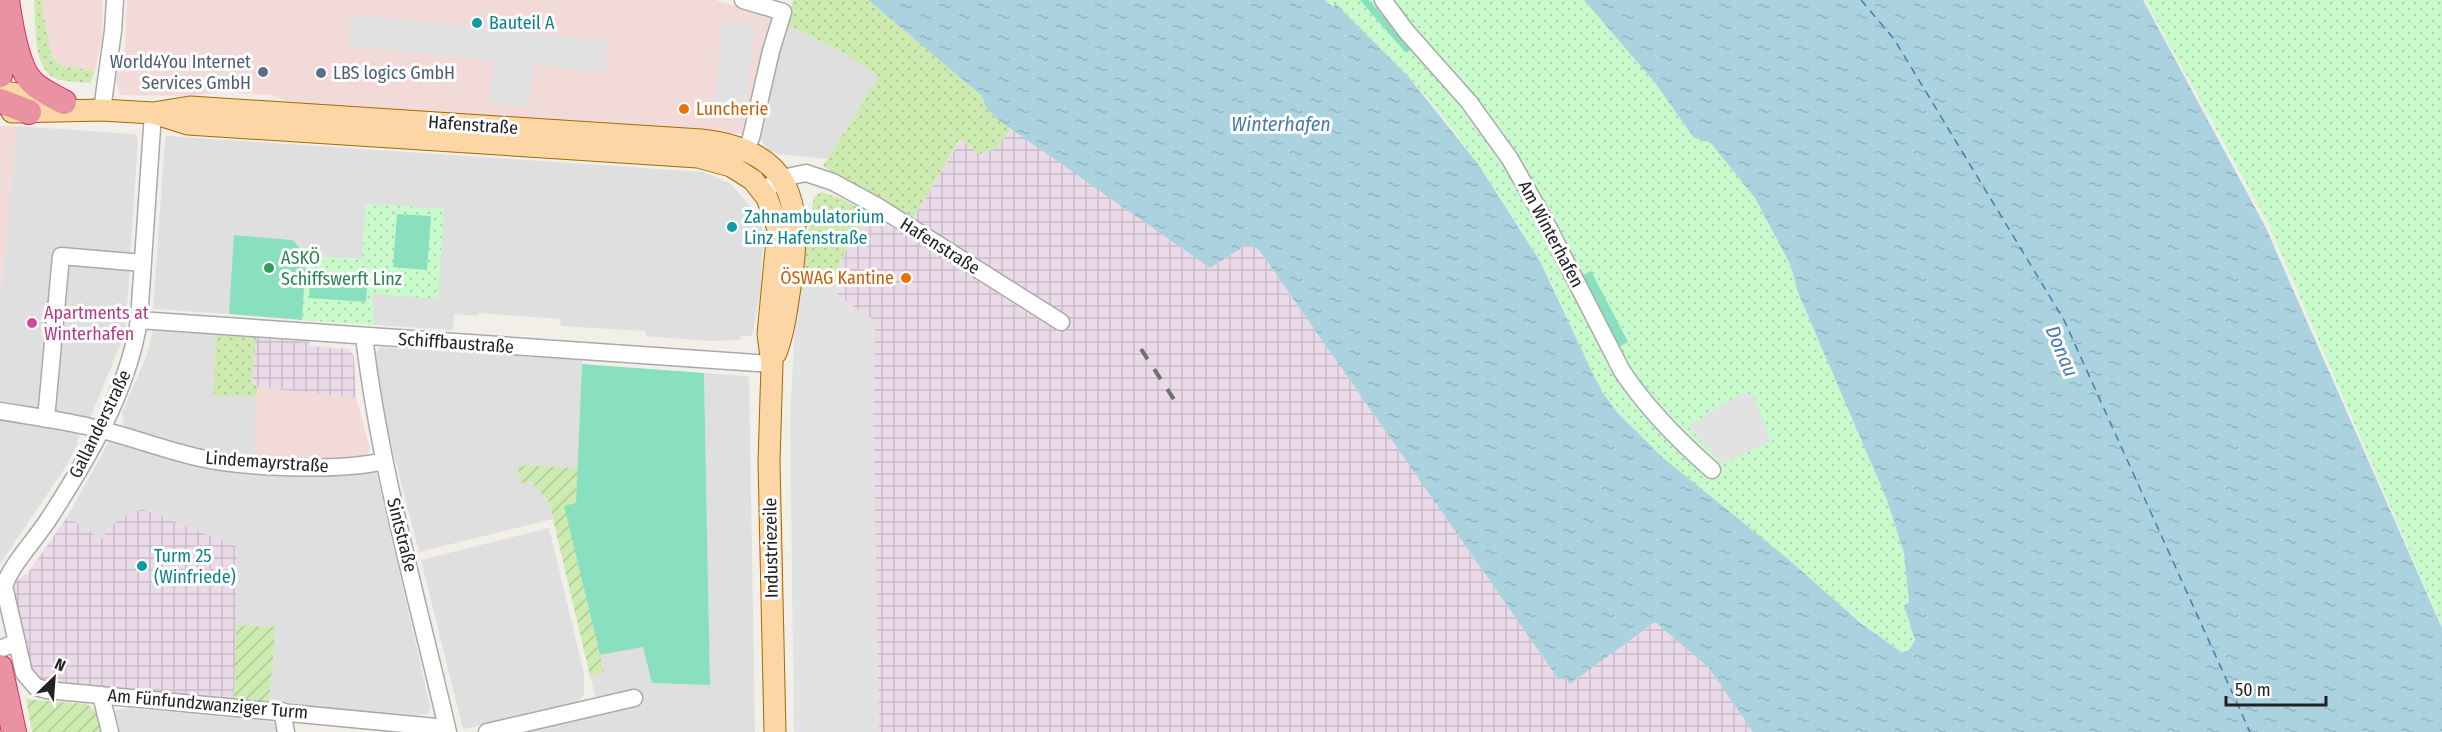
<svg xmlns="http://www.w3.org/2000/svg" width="2442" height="732" viewBox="0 0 2442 732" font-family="'Fira Sans Condensed',sans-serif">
<defs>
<pattern id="industrial-grid" width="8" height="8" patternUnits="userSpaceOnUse" patternTransform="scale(1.5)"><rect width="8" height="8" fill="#ebdbe8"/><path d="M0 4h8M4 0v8" fill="none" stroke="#c9bcc7"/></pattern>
<pattern id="grass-dots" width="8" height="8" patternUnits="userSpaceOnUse" patternTransform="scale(1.5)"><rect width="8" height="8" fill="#cdebb0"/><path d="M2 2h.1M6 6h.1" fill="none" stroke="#b0c997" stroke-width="1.8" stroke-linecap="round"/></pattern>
<pattern id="park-dots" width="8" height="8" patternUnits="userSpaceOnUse" patternTransform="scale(1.5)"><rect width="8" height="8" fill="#c8facc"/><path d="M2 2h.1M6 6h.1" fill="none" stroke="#acd6af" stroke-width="1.8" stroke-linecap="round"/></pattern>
<pattern id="garden-furrows" width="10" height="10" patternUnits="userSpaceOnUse" patternTransform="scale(1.5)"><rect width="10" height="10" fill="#cdebb0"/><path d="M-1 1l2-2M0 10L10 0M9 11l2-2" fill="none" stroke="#b0c997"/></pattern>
<pattern id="water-ripples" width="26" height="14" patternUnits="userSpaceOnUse" patternTransform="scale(1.5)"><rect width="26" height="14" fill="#aad3df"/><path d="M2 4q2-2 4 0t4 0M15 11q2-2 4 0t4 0" fill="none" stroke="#92b5bf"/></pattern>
</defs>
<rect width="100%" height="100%" fill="#f2efe9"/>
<path fill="#e0dfdf" d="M785 24 846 54 880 77 827 159 778 154 768 150 759 137Z
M17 126 132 134 136 135 138 140 130 257 58 251 41 412 0 405V299Z
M167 136 704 172 731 184 755 212 760 221 763 233 761 287 753 333 751 336H741L740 340H737L709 341 646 336V331L560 326 561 319 478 313V316L454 314 453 330 374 325 371 294 444 209 366 204 362 259 306 256 293 240 235 235 229 314 153 309 165 138Z
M66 262 130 267 125 333 89 421 51 414Z
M153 330 216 334 213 392 215 396 257 397 254 457 205 453 129 431 124 426 122 412 147 355Z
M379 347 582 360 578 468 518 465 529 483 532 482 549 502 553 519 419 552 381 404 375 357Z
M704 373 747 376 749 378 755 732H523L599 712 603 715 637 706 633 689 596 697 590 676 604 672 600 655 643 647 710 685Z
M0 417 74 429 79 437 76 447 63 471 0 564Z
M111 438 195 463 375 467 430 706 428 714 417 715 269 702 276 627 236 625 238 547 143 509 108 529 102 539 67 517Z
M549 528 584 673V695L575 705 463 729 421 560Z
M127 708 269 721 278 725 281 732H118L113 711Z"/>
<path fill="#f2dad9" d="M41 0H103L102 38 95 71 63 66 52 57Z
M127 0H715L768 15 772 18V23L746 134 289 102 272 95 224 92 194 96 120 95 116 80 125 47Z
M0 126H17L0 299Z
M257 387 356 398 370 448 368 454 353 459 254 457Z"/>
<path fill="url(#industrial-grid)" d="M1011 128 1210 268 1246 245H1250L1259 250 1559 680 1565 676 1570 684 1655 622 1709 668 1753 732H879L873 419 875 321 837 295 843 284 839 271 840 261 869 213 1059 332 1067 318 912 220 961 139 979 154 997 148Z
M256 337 310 342V346L349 349 354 356 356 398 257 387 252 382Z
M143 509 238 547 234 701 43 683 29 670 10 589 13 583 28 573 67 517 102 539 108 529 124 516Z"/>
<path fill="url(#grass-dots)" d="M34 0H41L52 57 63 66 95 71 90 83C80 82 67 82 57 79 32 71 36 22 34 0Z
M793 0H868L982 96 986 107 1011 128 997 148 979 154 960 139 912 220 823 166 879 77 846 54 785 24Z
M821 192 842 199 869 213 840 261 839 271 843 284 802 272 813 201 815 196Z
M216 334 256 337 252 382 257 387V397L215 396 213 392Z"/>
<path fill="url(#park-dots)" d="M1325 0H1584L1593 9 1656 84 1694 138 1711 143 1755 198 1791 266 1797 290 1887 500 1904 553 1909 602 1904 607 1915 640 1909 650 1897 651C1853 616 1812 579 1768 544 1717 503 1660 463 1618 412 1581 368 1568 309 1539 259 1501 195 1458 130 1407 75 1384 50 1360 28 1336 5L1333 8Z
M2145 0H2442V626L2268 223Z
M366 204 444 209 438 299 372 294 374 325 302 320 306 256 362 259Z"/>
<path fill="url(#garden-furrows)" d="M518 465 578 468 576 504 564 506 604 672 590 676 549 502 532 482 520 483Z
M236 625 276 627 269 702 265 701V704L234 701Z
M26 699 86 704C99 710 99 719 101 732H32Z"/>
<path fill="#88e0be" d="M1360 0H1369L1411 49 1406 53Z
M397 214 431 216 427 270 393 267Z
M234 235 293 240 306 256 302 320 229 314Z
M1591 271 1628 342 1616 348 1579 277Z
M311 272 368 276 366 302 309 298Z
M582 364 704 373 710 685 652 683 643 647 600 655 564 506 576 503Z"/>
<path fill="#e2e2e2" d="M351 14 608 41 605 73 534 64 529 107 489 103 493 61 348 46Z
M723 21 755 25 745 114 713 111Z
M802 272 843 284 837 295 875 321 873 419 879 732H794L790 421 794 340Z
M1753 393 1771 441 1721 464 1688 426 1740 394Z"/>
<path fill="url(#water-ripples)" d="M868 0H1325L1333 7 1336 4 1407 75 1478 164 1540 261 1592 372 1603 393 1618 413 1662 457 1788 559 1862 624 1901 652 1909 650 1915 640 1904 606 1909 602 1904 553 1887 500 1797 290 1791 266 1755 198 1711 143 1694 138 1656 84 1584 0H2143L2265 226 2442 628V732H1753L1709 668 1655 622 1570 684 1565 677 1559 680 1259 250 1250 245H1246L1210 268 997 119 986 107 982 96Z"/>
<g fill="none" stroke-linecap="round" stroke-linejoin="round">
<path stroke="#4a7aab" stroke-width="1.5" stroke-dasharray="8 6" stroke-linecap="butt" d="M1861 0 1894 39 2064 320 2250 732"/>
<g stroke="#a9a9a9" stroke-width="19">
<path id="minor" d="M743 0 783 12 771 51 751 138 746 150
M1383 0 1406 31 1469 102 1510 159 1546 223 1622 371C1647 409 1678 440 1712 470
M102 110 113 31 115 0
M153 113 139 320C128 391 88 458 50 517 37 538 12 563 4 586L24 673 36 687 47 690 447 728
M771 185 787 177 806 173 833 182 877 206 1061 322
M139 320 772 364
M364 336C380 470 418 601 448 732
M0 411C30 416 61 420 90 427 126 435 161 449 196 457 241 468 339 472 384 461
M46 419 61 256 143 263
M0 649 17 642
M101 695 110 732
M282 711 286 732
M487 732 634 698"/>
</g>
<g stroke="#a06b00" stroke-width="23">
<path id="major" d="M0 91 57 101
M12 112 102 110 153 113 190 107 701 140C792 150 803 201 791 281 787 305 785 329 776 353
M153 113 188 124 698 157 731 166 753 180 767 198 778 229 768 334 772 364 769 462 775 732"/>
</g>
<g stroke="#dc2a67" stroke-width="26">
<path id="highway" d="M7 0C10 21 17 67 32 82 41 91 53 96 64 102
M0 75 6 24
M0 101 29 112
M0 667 14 732"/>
</g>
<use href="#minor" stroke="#fff" stroke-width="16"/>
<use href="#major" stroke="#fcd6a4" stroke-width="21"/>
<use href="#highway" stroke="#e892a2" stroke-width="24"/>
<path stroke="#707070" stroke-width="4" stroke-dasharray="12 12" stroke-linecap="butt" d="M1141 349 1177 404"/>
</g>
<g fill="#0f9aa8" stroke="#fff" stroke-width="2">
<circle cx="477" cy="23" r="6"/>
<circle cx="732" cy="227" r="6"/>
<circle cx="142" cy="566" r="6"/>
</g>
<g fill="#5c6f8a" stroke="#fff" stroke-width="2">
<circle cx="263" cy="72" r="6"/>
<circle cx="321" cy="73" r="6"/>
</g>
<g fill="#e8710a" stroke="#fff" stroke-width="2">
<circle cx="684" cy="109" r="6"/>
<circle cx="906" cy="278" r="6"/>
</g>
<circle fill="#2e9e5b" stroke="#fff" stroke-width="2" cx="269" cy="268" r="6"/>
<circle fill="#d1479c" stroke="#fff" stroke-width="2" cx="32" cy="323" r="6"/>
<g text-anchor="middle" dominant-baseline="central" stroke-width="6" stroke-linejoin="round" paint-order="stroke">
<g font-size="18" fill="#0d838f" stroke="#fff" text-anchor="start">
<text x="489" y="23">Bauteil A</text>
<text x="744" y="217">Zahnambulatorium<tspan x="744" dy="21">Linz Hafenstraße</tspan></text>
<text x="154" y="556">Turm 25<tspan x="154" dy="21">(Winfriede)</tspan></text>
</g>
<g font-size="18" fill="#4e5e75" stroke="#fff" text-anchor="end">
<text x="251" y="62">World4You Internet<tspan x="251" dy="21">Services GmbH</tspan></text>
<text x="333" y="73" text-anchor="start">LBS logics GmbH</text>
</g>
<g font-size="18" fill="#c56008" stroke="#fff" text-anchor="start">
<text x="696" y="109">Luncherie</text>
<text x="894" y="278" text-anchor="end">ÖSWAG Kantine</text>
</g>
<g font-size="18" fill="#222" stroke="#fff">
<text transform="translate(473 125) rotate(4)">Hafenstraße</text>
<text transform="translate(1551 234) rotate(62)">Am Winterhafen</text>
<text transform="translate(940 246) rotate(32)">Hafenstraße</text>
<text transform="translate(456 343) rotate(4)">Schiffbaustraße</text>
<text transform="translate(100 424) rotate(-64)">Gallanderstraße</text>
<text transform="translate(267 462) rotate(4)">Lindemayrstraße</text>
<text transform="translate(402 535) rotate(76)">Sintstraße</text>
<text transform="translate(771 548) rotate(-91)">Industriezeile</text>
<text transform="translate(208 704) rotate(5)">Am Fünfundzwanziger Turm</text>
</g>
<g font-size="18" fill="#27864d" stroke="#fff" text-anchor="start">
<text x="281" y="258">ASKÖ<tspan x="281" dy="21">Schiffswerft Linz</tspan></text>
</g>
<g font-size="18" fill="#b23c85" stroke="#fff" text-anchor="start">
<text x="44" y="313">Apartments at<tspan x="44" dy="21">Winterhafen</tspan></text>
</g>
<g font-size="20" font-style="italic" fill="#4a7aab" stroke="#fff">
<text x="1281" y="124">Winterhafen</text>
<text transform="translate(2062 351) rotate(67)">Donau</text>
</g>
</g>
<g transform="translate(54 678) rotate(25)" stroke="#ffffff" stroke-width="4.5" paint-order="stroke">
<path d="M0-4.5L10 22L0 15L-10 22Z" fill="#222222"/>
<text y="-9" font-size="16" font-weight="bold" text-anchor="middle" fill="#222222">N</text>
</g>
<path d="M2226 696v9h100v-9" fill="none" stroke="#222222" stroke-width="3"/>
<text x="2235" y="696" font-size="18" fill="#222222" stroke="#ffffff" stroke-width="4.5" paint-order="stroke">50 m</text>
</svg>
